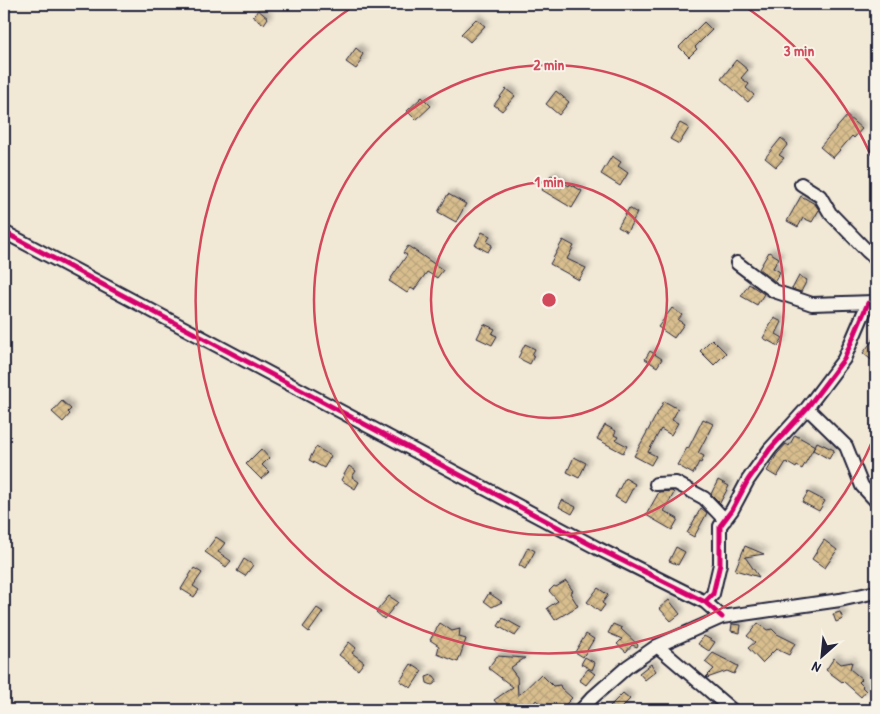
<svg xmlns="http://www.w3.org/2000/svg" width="880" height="714" viewBox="0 0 880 714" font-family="'Patrick Hand',sans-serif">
<defs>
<pattern id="building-cross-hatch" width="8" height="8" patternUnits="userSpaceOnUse" patternTransform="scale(1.25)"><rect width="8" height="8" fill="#d8be8e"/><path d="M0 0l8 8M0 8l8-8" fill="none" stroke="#b9a37b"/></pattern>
<filter id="shadow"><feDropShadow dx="4" dy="-4" stdDeviation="2.5" flood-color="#0004"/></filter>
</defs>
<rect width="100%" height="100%" fill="#f1e8d6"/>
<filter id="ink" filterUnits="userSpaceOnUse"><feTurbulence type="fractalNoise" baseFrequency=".02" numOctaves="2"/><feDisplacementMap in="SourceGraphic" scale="10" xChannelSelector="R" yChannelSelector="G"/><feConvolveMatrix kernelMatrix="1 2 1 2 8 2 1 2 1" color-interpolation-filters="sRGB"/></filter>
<g filter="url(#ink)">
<path fill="url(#building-cross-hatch)" stroke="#22223b" filter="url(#shadow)" d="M258 10 268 18 264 24 253 17Z
M476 19 485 26 470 42 461 34Z
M704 22 712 30 695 47 697 49 689 57 679 47Z
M356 48 363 54 360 59 362 61 356 69 346 62Z
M736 60 748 70 741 78 749 84 746 88 754 95 748 102 721 79Z
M506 89 515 96 502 111 494 105Z
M556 91 569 102 559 115 546 104Z
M422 97 431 106 416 120 407 111Z
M847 116 862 129 854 138 852 136 833 158 820 147Z
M680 123 689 128 679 144 670 139Z
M781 138 788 144 779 155 784 158 776 167 765 158Z
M612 156 621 162 618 166 628 173 620 186 601 174Z
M551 175 569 186 570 184 582 191 572 208 542 190Z
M448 194 466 204 456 222 438 212Z
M801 196 815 204 819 210 812 222 803 218 798 227 787 221Z
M629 208 637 213 627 232 618 227Z
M482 232 490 236 487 242 492 245 488 252 475 245Z
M563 240 574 246 567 259 586 268 579 280 550 264Z
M408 246 443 270 437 278 427 272 414 290 411 288 407 293 389 281 407 255 403 253Z
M769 252 779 258 773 268 780 272 775 281 759 269Z
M799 276 807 280 801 292 792 289Z
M749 284 764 294 757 305 741 296Z
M672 308 682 315 678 320 684 324 674 338 658 327Z
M774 318 782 322 776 334 783 338 778 346 763 338Z
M484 324 495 329 492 334 497 336 492 345 477 338Z
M876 336V364L863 353Z
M712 339 726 353 714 365 700 351Z
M525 344 535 349 532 355 534 356 530 364 518 358Z
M650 351 662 359 657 367 645 359Z
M62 401 71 409 68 412 70 414 63 422 52 412Z
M664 401 678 409 672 420 678 423 671 435 661 429 648 452 656 456 651 465 634 456Z
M703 419 713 424 698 453 704 456 701 463 699 462 693 474 677 465 687 448 688 449Z
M605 425 616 431 614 435 618 437 616 440 627 446 623 453 597 439Z
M795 435 815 446 817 442 834 450 829 459 813 450 815 446 802 469 797 466 796 468 786 462 777 477 767 471 777 454 786 444 789 446Z
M316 447 331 456 324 468 309 460Z
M261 449 269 458 262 465 269 472 261 479 246 464Z
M574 457 586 463 579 478 567 472Z
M349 466 356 471 352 477 359 482 355 489 341 480Z
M625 478 635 484 625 503 615 497Z
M718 480 729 486 720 503 711 494Z
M672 491 674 493 664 511 678 519 672 530 646 515 659 492Z
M808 492 825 501 819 511 802 502Z
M562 500 576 507 572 514 559 507Z
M701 508 707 513 694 537 687 533Z
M216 537 225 543 218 552 231 561 226 567 205 552Z
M824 540 837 550 825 568 812 559Z
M745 546 764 554 745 557 759 577 735 570Z
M528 547 535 551 525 569 519 565Z
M676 547 685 552 678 565 669 561Z
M244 559 253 565 245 576 237 571Z
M194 568 202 573 193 586 199 590 194 597 181 589Z
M566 581 573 591 570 593 578 606 555 620 547 608 558 601 549 591 554 586 556 587Z
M598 588 608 595 602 603 605 605 600 612 587 602Z
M489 593 502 602 492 607 484 601Z
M389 596 398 602 384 619 376 612Z
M669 600 680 614 671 621 659 608Z
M317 608 323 612 309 632 303 627Z
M840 612 843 619 836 622 833 614Z
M503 618 521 628 515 636 498 626Z
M440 623 452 631 460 629 459 637 466 639 458 662 437 654 439 646 430 640Z
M758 623 767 630 772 629 777 634 795 643 789 655 776 649 762 663 748 648 755 642 747 636Z
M613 624 622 628 621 629 638 645 637 647 632 645 626 652 617 644 622 639 608 633Z
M732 624 741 625 740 633 731 631Z
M586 634 594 639 583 657 575 652Z
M704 636 715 642 709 651 698 644Z
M349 642 356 648 352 653 364 662 358 670 339 655Z
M713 653 738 666 734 674 727 671 707 678 706 677 714 669 705 662Z
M497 656 525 658 510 668 517 677 518 696 541 674 553 686 560 685 561 688 572 698 565 705 570 710H547L536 700 529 710H502L494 700 513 687 488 668Z
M585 657 595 663 592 670 581 664Z
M834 658 841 664 852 662 850 669 862 679 859 682 863 686 862 687 866 691 861 697 843 681 842 682 826 670Z
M411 664 422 671 411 688 400 681Z
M651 664 656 671 645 680 639 673Z
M588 669 595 674 586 685 579 680Z
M432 675 434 676 437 680 434 684 432 685 427 683 426 677Z
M623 693 630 699 619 710H606Z"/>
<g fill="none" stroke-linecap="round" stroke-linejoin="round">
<g stroke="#22223b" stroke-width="16">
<path id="minor" d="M801 184 820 196 830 213 867 251 876 259
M4 232 597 548 705 602 722 617
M737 263 774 291 812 304 874 302
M807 408 846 446 862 486 876 501
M656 484 676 483 704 498 725 520
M705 602 713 594 720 564V526L732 510 748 480 770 449 807 408 844 359 868 303
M657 646 732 710
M581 710 593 697 627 667 657 646 722 617 840 600 876 592"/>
</g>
<use href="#minor" stroke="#f7f3e8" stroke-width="12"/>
<g stroke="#f7f3e8" stroke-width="8">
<path id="cycleway" d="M4 232 597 548 705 602 722 617
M705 602 713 594 720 564V526L732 510 748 480 770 449 807 408 844 359 868 303"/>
</g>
<use href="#cycleway" stroke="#d6006c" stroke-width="5"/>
</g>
</g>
<g fill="none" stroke="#d1495b" stroke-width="2.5">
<circle cx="549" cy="300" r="118"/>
<circle cx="549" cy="300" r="235"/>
<path d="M875 435A353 353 0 1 1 357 4M741 4A353 353 0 0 1 875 165"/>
</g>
<circle cx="549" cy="300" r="8" fill="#d1495b" stroke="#f7f3e8" stroke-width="2.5"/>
<g font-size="15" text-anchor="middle" font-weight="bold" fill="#d1495b" stroke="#f7f3e8" stroke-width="4" stroke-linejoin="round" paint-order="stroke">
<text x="799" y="56">3 min</text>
<text x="549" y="70">2 min</text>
<text x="549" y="187">1 min</text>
</g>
<rect width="880" height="714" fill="none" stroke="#f7f3e8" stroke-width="20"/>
<rect x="10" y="10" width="860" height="694" fill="none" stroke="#22223b" stroke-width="2" filter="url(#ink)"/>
<g transform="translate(822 656) rotate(207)" stroke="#f7f3e8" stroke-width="4" paint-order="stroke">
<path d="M0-4L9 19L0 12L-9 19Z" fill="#22223b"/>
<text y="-8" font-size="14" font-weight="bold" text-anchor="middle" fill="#22223b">N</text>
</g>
</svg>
